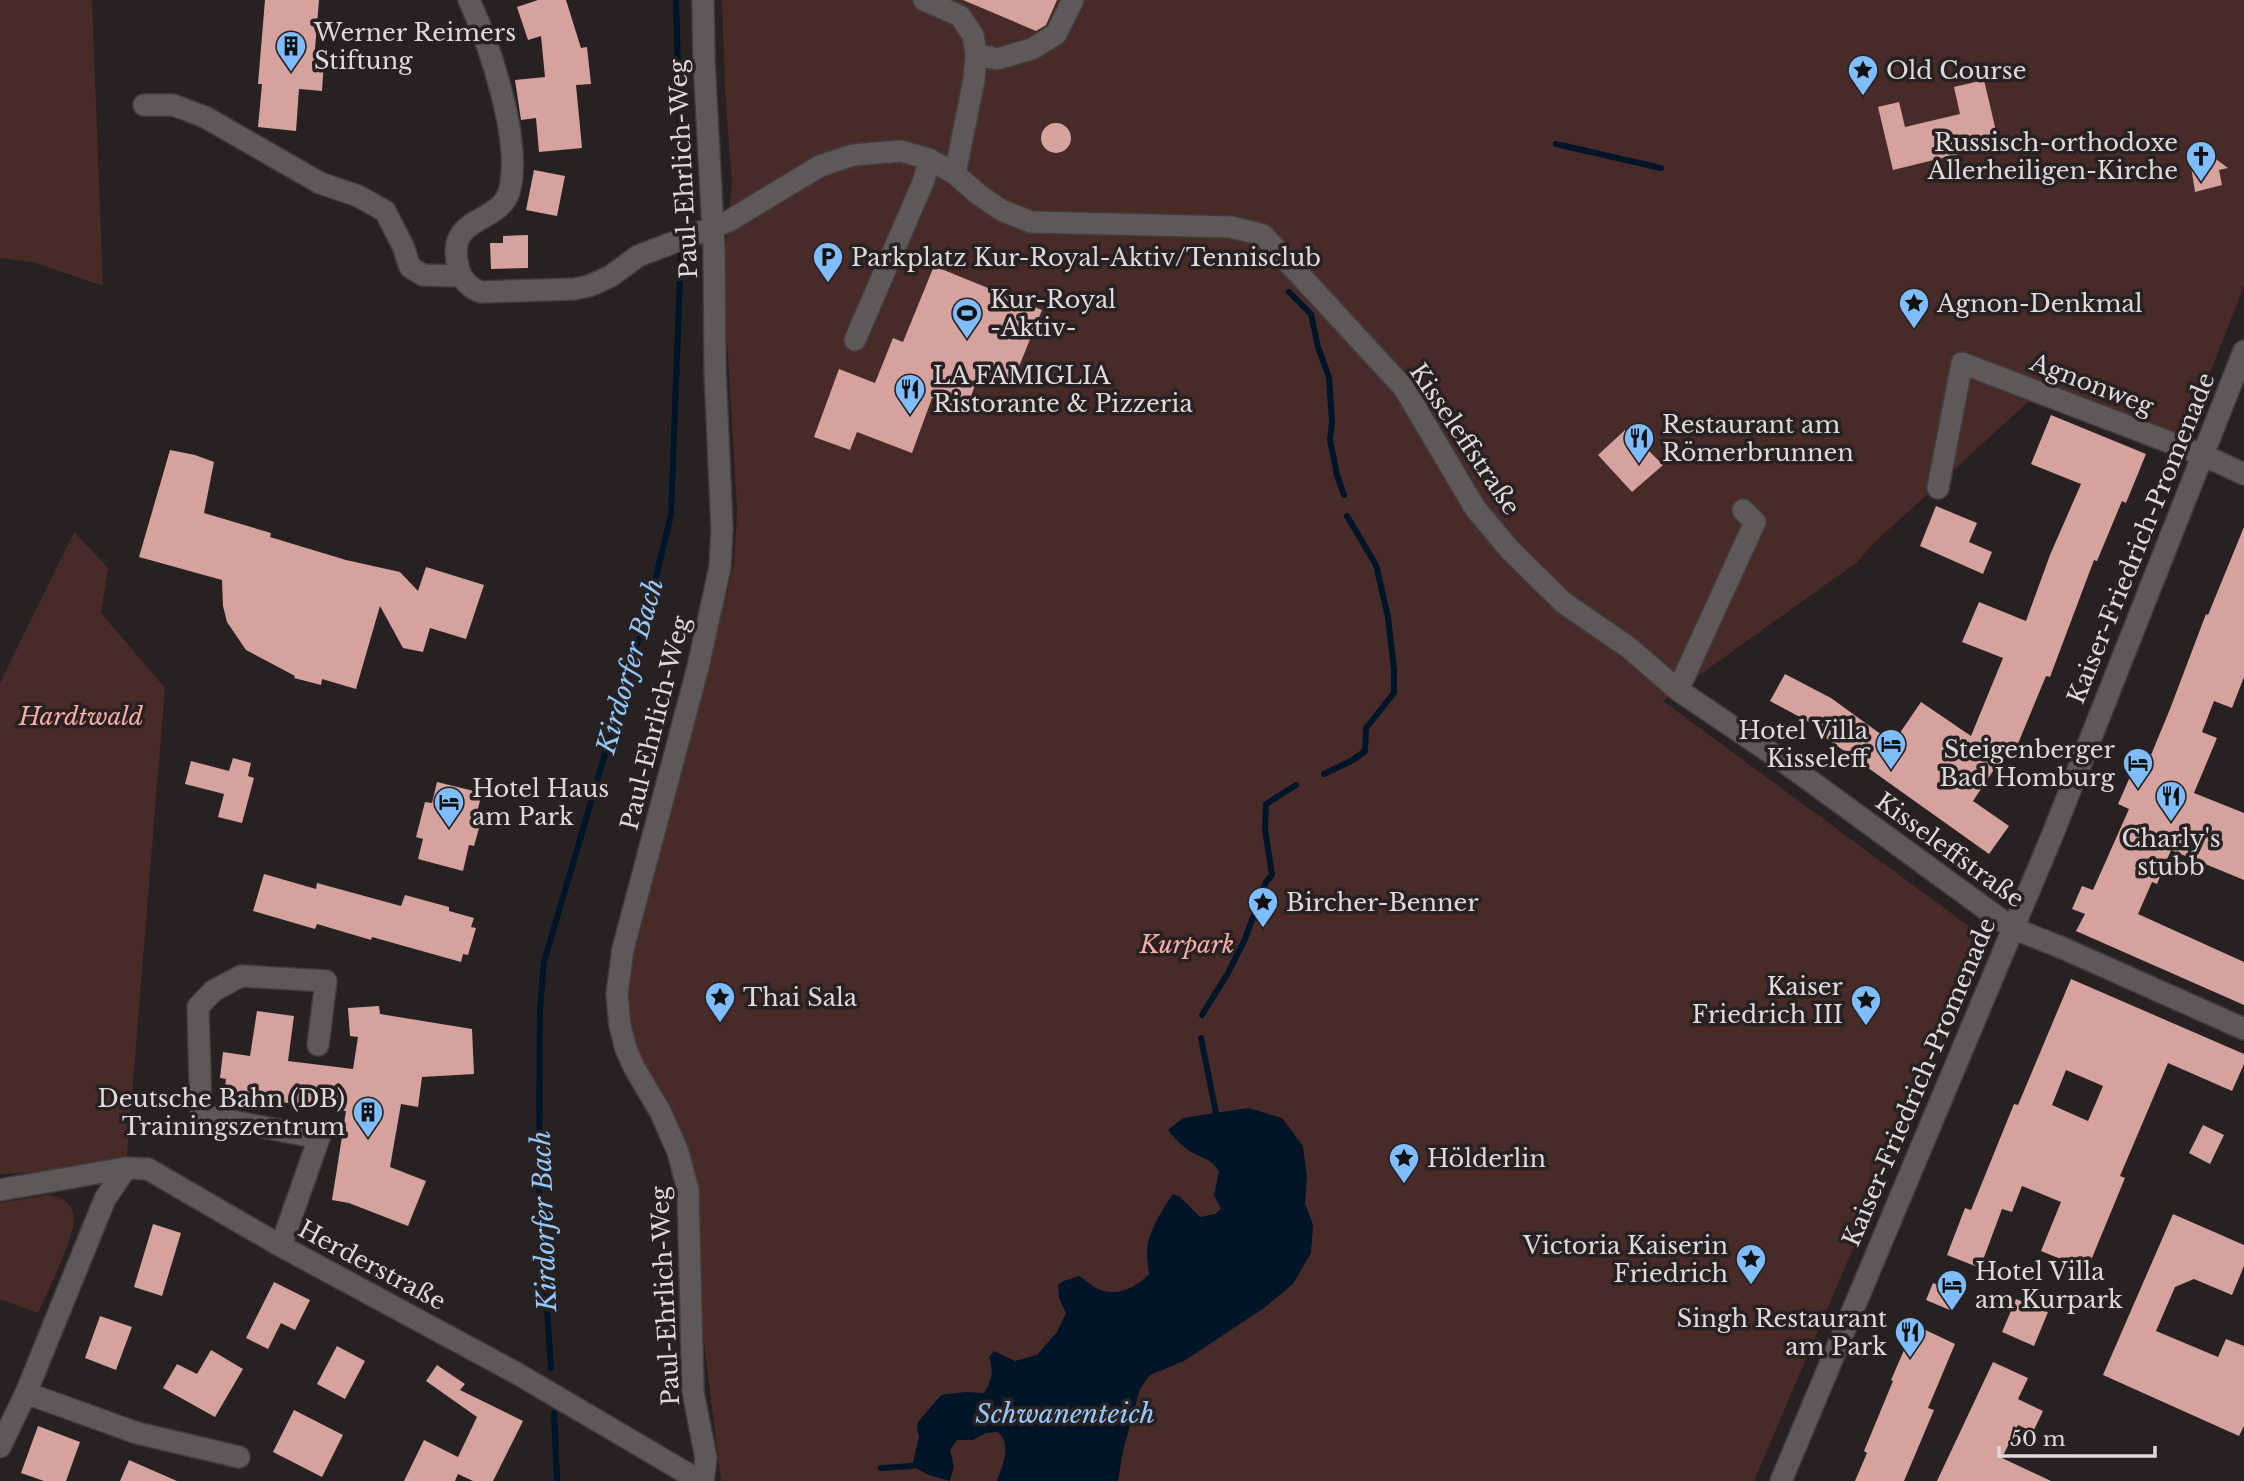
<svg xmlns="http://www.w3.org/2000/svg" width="2244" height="1481" viewBox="0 0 2244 1481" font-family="'Libre Baskerville',serif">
<rect width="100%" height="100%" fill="#272121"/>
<path fill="#482b29" d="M0 0H92L103 286 33 262 0 258Z
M722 0H2244V286L2181 447 2028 402 1874 543 1856 563 1663 701 1985 938 1754 1481H721L698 1293 700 1208 690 1162 630 1034 626 975 734 565 737 509 723 272 732 184 725 91Z
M74 532 108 568 101 613 165 688 126 1168 0 1174V683Z
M49 1195C62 1197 74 1203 74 1219 75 1236 46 1295 38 1313L0 1299V1203Z"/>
<path fill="#011529" d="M1248 1108 1282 1118 1303 1146 1307 1177 1305 1203 1313 1225 1311 1253 1293 1284 1264 1308 1184 1361 1150 1375 1140 1389 1123 1451 1118 1481H997C1002 1466 1013 1443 997 1432L986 1433 973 1440H957L950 1450 954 1466 950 1481 929 1475 912 1466 919 1437 917 1430 918 1422 941 1395 965 1392 984 1393C992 1381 994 1371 989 1357L994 1351 1015 1361 1037 1355 1057 1332 1066 1313 1059 1298 1058 1285 1064 1281 1079 1276C1085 1279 1091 1286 1098 1289 1118 1297 1135 1288 1149 1274 1148 1266 1147 1258 1147 1251 1147 1234 1163 1208 1173 1194L1180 1197 1200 1217 1215 1214 1221 1209 1214 1195 1219 1171C1210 1159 1207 1160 1195 1154 1184 1148 1176 1140 1168 1130L1183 1118Z"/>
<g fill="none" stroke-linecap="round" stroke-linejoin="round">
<path stroke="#011529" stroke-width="6" d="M676 0 682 203
M1556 144 1661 168
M1303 263 1313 252
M1289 292 1311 314 1318 347 1329 377 1332 422 1330 440 1337 475 1344 495
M1324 774 1353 760 1365 751 1366 728 1394 693V669L1388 617 1376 565 1347 516
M1202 1015 1228 973 1245 939 1266 882 1272 875 1265 829 1266 804 1296 785
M1201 1038 1216 1113
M551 1368 539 1195 540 1009 544 962 650 601 671 515 681 251
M554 1413 557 1481
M881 1468 912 1466"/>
</g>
<path fill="#d5a29d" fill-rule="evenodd" d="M265 0H319L314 61 324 62 322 91 299 89 296 131 258 127 262 84H258Z
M538 0H566L581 48 587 47 591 84 576 85 582 148 539 152 536 118 521 120 515 80 545 77 541 36 528 40 517 7Z
M963 0H1057L1046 25 1036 31Z
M1984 80 1999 144 1893 170 1878 107 1899 102 1905 127 1960 114 1954 87Z
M1041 138a15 15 0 1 1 30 0a15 15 0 1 1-30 0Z
M2199 151H2205L2228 168 2219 170 2222 185 2195 192 2190 160Z
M534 170 565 176 557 216 526 210Z
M528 235V268L491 269 490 243H503V236Z
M934 266 1042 310 1011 386 980 373 965 411 932 398 912 453 857 432 850 450 814 437 839 369 875 383 893 338 903 342Z
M2051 415 2146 454 2126 503 2122 501 2097 561 2094 560 2050 677 2046 676 2017 746 2011 744 1973 801 2009 826 1989 854 1819 733 1822 729 1770 701 1785 674 1831 698 1893 743 1921 702 1971 736 2003 658 1962 642 1979 602 2026 621 2050 555 2081 484 2031 464Z
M1639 426 1653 442 1646 448 1663 465 1632 492 1598 455 1625 430 1630 435Z
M170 450 195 455 214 462 204 513 271 533 270 537 346 560 400 572 418 591 426 567 484 585 466 639 430 628 423 652 403 648 380 606 356 689 322 679 321 685 294 678 295 676 246 650 227 622 223 606 222 580 139 557Z
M1936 506 1977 523 1969 542 1992 552 1983 574 1920 546Z
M2244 527V677L2232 708 2214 701 2202 732 2217 738 2194 793 2244 813V880L2171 850 2157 884 2152 882 2138 914 2244 962V1005L2076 931 2085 914 2072 909 2082 886 2093 890 2129 809 2118 804 2134 768 2144 772 2170 709 2206 614 2208 615Z
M233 758 251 763 248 776 254 778 242 823 218 817 224 794 185 784 191 761 229 771Z
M437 782 482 793 475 820 481 821 474 846 469 845 463 871 418 859 423 839 416 837 425 802 432 803Z
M264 874 316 889 317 883 401 906 405 895 449 907V911L474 918 471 927 476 928 468 955 463 954 461 962 372 937 371 940 317 924 315 929 253 911Z
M2071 979 2244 1054V1064L2232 1091 2168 1063 2120 1176 2125 1178 2087 1270 2041 1251 2061 1202 2022 1186 2012 1212 2002 1209 1980 1268 1947 1255 1965 1208 1971 1210 2014 1104 2018 1105ZM2066 1070 2103 1086 2088 1121 2052 1105Z
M379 1006 380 1014 472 1029 474 1074 422 1077 418 1107 401 1104 390 1167 426 1181 408 1226 349 1203 332 1200 346 1111 224 1094 226 1079 220 1078 223 1052 250 1056 257 1011 294 1016 288 1061 353 1069 358 1037 350 1036 348 1008Z
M2203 1125 2224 1135 2210 1164 2189 1153Z
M2173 1214 2244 1245V1266L2232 1295 2194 1279 2175 1287 2156 1331 2218 1357 2226 1339 2244 1346V1426L2239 1436 2103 1375Z
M153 1224 181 1233 162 1296 134 1287Z
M274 1282 310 1300 295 1330 281 1323 268 1349 246 1338Z
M1933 1283 1959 1294 1952 1311 1926 1300Z
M2016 1299 2048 1312 2034 1346 2002 1332Z
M100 1316 132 1327 116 1370 85 1358Z
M1915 1325 1955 1344 1928 1408 1934 1410 1904 1481H1855L1867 1453 1864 1451 1893 1381 1891 1380Z
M337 1346 365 1361 345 1399 317 1384Z
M211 1350 243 1369 215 1417 163 1388 177 1364 197 1374Z
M1993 1362 2028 1378 2018 1399 2043 1411 2033 1432 2018 1425 2002 1458 2051 1481H1937Z
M437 1365 465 1384 460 1390 523 1421 493 1481H473L458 1474 455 1481H404L424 1440 458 1457 477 1417 426 1381Z
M294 1410 343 1435 322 1477 273 1452Z
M38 1426 80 1442 66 1481H44L21 1473Z
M129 1460 177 1481H120Z"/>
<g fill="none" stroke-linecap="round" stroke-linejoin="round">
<g stroke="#413d3c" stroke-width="24">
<path id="minor" d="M469 0C490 46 523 144 509 192 498 226 443 214 459 270 462 280 471 289 481 292L574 289 589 286 611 276 638 256 729 221 820 166 853 155 901 151 929 159 955 174 978 194 1001 210 1031 222 1231 227 1263 235 1404 388 1475 508 1510 550 1564 603 1628 647 1678 690 1783 761 2012 928 2058 946 2244 1029
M703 0 704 61 714 248 715 370 722 529 720 567 698 667 623 949 617 994 620 1026 626 1049 634 1067 661 1113 678 1152 688 1190 693 1392 706 1458 703 1481
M924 0 960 16 973 35 976 54 974 80 955 174
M976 54 997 59 1032 49 1056 34 1073 0
M144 105H173L205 117 320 183 358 196 385 211 403 246 410 267 423 275 461 276
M855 340 924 180 929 159
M1938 488 1962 363 2203 455 2244 474
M1678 690 1755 522 1743 510
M0 1190 126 1168 148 1169 281 1246 518 1374 700 1481
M281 1246 319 1138 201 1115 198 1007 213 991 241 976 326 981 318 1045
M26 1393 137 1433 239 1457
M0 1447 26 1393 105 1199 126 1168
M1781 1481 2052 836 2244 351"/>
</g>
<use href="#minor" stroke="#5f5858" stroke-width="21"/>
</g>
<defs>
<g id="building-pin" transform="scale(1.575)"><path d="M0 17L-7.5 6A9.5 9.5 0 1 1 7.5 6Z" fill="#7ebdf9" stroke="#272121"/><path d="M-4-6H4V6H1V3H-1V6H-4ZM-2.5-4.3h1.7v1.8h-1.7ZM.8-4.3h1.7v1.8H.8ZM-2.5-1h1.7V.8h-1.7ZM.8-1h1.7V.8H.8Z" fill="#111"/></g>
<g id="sight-pin" transform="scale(1.575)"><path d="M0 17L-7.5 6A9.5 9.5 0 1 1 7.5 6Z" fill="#7ebdf9" stroke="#272121"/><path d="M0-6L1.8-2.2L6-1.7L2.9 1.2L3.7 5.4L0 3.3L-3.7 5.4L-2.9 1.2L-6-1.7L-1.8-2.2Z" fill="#111"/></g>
<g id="church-pin" transform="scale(1.575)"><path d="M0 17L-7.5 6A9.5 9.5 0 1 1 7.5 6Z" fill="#7ebdf9" stroke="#272121"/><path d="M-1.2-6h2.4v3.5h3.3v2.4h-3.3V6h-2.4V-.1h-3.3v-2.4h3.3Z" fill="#111"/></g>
<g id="parking-pin" transform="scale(1.575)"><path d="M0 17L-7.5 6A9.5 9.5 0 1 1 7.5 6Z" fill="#7ebdf9" stroke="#272121"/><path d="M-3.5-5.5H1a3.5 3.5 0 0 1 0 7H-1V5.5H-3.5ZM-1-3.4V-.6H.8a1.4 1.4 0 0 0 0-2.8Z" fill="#111"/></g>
<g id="stadium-pin" transform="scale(1.575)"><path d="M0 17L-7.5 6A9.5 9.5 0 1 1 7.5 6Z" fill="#7ebdf9" stroke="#272121"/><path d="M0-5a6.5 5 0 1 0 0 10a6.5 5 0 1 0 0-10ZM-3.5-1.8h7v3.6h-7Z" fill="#111"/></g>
<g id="restaurant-pin" transform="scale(1.575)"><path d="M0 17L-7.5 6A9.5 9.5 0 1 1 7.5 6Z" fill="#7ebdf9" stroke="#272121"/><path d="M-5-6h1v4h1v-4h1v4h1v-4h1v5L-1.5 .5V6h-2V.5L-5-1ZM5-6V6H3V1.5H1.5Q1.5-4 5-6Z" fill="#111"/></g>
<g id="hotel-pin" transform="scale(1.575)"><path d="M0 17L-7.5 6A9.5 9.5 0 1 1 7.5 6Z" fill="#7ebdf9" stroke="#272121"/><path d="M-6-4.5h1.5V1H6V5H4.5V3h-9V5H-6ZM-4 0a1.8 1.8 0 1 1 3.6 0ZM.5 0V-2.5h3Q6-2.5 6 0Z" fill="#111"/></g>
</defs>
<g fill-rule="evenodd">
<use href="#building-pin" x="291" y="46"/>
<use href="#sight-pin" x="1863" y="70"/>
<use href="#church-pin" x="2201" y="156"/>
<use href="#parking-pin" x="828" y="257"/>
<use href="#sight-pin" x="1914" y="303"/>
<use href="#stadium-pin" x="967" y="313"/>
<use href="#restaurant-pin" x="910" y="389"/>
<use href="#restaurant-pin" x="1639" y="438"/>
<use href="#hotel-pin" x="1891" y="744"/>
<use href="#hotel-pin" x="2138" y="763"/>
<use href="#restaurant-pin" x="2171" y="796"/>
<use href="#hotel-pin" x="449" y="802"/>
<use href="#sight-pin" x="1263" y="902"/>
<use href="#sight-pin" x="720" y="997"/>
<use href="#sight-pin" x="1866" y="1000"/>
<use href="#building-pin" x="368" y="1112"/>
<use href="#sight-pin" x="1404" y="1158"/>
<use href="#sight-pin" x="1751" y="1259"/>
<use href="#hotel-pin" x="1952" y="1285"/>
<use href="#restaurant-pin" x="1910" y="1332"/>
</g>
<g text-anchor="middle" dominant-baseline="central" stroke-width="7" stroke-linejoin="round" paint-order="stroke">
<g font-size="24" fill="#dedad9" stroke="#272121" text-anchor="start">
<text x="314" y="32">Werner Reimers<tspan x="314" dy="28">Stiftung</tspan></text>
<text x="1886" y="70">Old Course</text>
<text x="2178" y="142" text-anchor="end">Russisch-orthodoxe<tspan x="2178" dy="28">Allerheiligen-Kirche</tspan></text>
<text x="851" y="257">Parkplatz Kur-Royal-Aktiv/Tennisclub</text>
<text x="990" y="299">Kur-Royal<tspan x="990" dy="28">-Aktiv-</tspan></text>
<text x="1937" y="303">Agnon-Denkmal</text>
<text x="933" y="375">LA FAMIGLIA<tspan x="933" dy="28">Ristorante &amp; Pizzeria</tspan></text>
<text x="1662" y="424">Restaurant am<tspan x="1662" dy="28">Römerbrunnen</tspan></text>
<text x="1868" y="730" text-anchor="end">Hotel Villa<tspan x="1868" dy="28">Kisseleff</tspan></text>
<text x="2115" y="749" text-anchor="end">Steigenberger<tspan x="2115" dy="28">Bad Homburg</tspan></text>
<text x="472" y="788">Hotel Haus<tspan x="472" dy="28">am Park</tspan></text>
<text x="2171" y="838" text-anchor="middle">Charly's<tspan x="2171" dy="28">stubb</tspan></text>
<text x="1286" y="902">Bircher-Benner</text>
<text x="1843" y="986" text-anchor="end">Kaiser<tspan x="1843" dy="28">Friedrich III</tspan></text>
<text x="743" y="997">Thai Sala</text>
<text x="345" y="1098" text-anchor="end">Deutsche Bahn (DB)<tspan x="345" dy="28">Trainingszentrum</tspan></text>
<text x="1427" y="1158">Hölderlin</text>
<text x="1728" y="1245" text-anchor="end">Victoria Kaiserin<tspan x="1728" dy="28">Friedrich</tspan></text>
<text x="1975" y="1271">Hotel Villa<tspan x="1975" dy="28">am Kurpark</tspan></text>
<text x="1887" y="1318" text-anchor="end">Singh Restaurant<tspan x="1887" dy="28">am Park</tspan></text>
</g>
<g font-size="24" fill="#dedad9" stroke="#272121">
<text transform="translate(683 169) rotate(-93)">Paul-Ehrlich-Weg</text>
<text transform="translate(2092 384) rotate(21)">Agnonweg</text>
<text transform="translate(1465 439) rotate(56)">Kisseleffstraße</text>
<text transform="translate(2141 538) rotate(-68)">Kaiser-Friedrich-Promenade</text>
<text transform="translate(655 723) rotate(-76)">Paul-Ehrlich-Weg</text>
<text transform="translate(1950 850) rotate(36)">Kisseleffstraße</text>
<text transform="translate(1919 1082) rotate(-67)">Kaiser-Friedrich-Promenade</text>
<text transform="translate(372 1265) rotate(28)">Herderstraße</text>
<text transform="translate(665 1296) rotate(-93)">Paul-Ehrlich-Weg</text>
</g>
<g font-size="24" font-style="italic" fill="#f8aba5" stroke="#272121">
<text x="81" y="716">Hardtwald</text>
<text x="1187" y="944">Kurpark</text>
</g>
<g font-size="26" font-style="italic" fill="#92c8fc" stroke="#272121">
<text transform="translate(630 666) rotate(-74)">Kirdorfer Bach</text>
<text transform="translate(544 1221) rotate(-92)">Kirdorfer Bach</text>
<text x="1065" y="1414">Schwanenteich</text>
</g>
</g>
<path d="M1999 1446v10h156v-10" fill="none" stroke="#dedad9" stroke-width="3.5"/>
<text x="2010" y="1446" font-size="21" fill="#dedad9" stroke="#272121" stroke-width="5" paint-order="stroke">50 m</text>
</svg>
